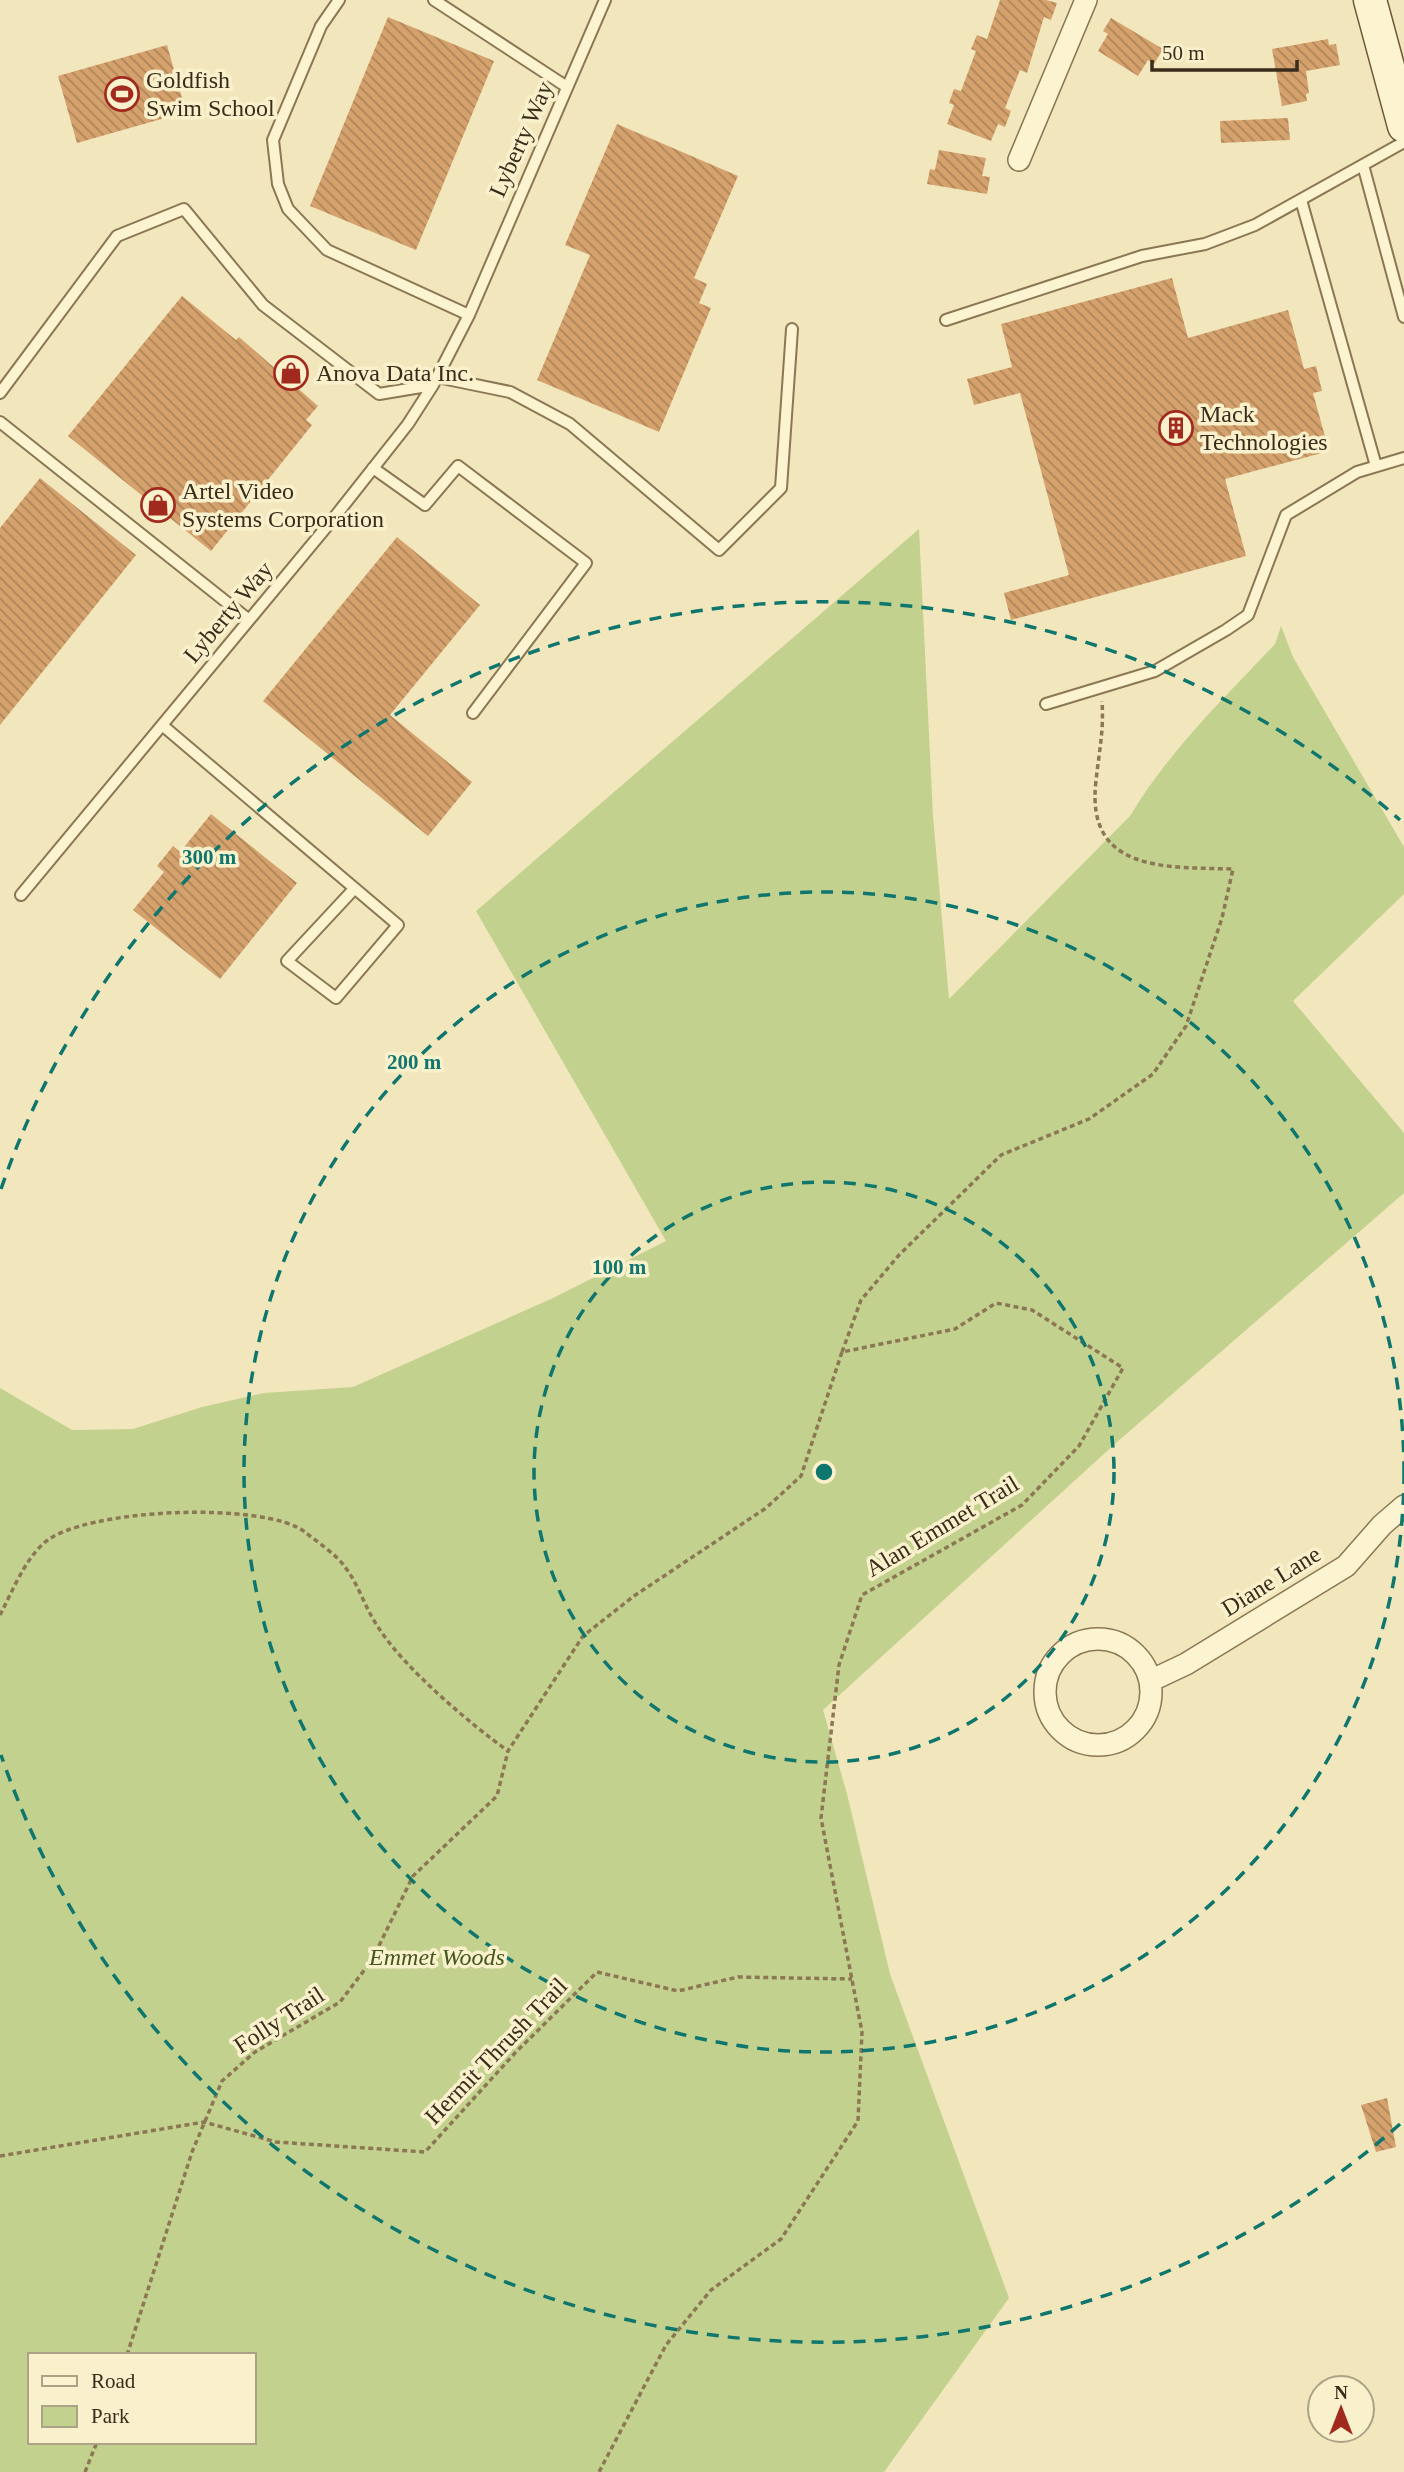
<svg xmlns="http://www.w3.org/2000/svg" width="1404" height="2472" viewBox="0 0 1404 2472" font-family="Georgia,serif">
<defs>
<pattern id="building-back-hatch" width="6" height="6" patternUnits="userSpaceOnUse" patternTransform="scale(1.75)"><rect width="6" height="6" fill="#d5a26d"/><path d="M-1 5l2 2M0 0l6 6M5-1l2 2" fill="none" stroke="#ae8459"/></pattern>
</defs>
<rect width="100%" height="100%" fill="#f2e7bc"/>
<path fill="#c3d18f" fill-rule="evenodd" d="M919 529 933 816 949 999 1130 816C1169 751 1223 699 1275 644L1281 626 1293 657 1404 847V894L1293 1001 1404 1133V1193L1117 1442 823 1710 847 1794 890 1974 1009 2298 884 2472H0V1388L72 1430 133 1429 202 1407 264 1393 353 1387 553 1298 666 1241 476 911ZM30 2355H254V2442H30Z"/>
<path fill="url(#building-back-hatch)" d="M1000 0H1046L1057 3 1051 20 1044 17 1027 73 1020 70 1005 108 1011 111 1005 127 998 124 991 141 947 124 954 105 949 103 954 89 961 91 976 51 971 49 977 35 987 39Z
M388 17 494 61 416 250 310 206Z
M1111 18 1163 49 1154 64 1148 60 1138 76 1098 51 1108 34 1103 31Z
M1328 39 1329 45 1336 44 1340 65 1306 71 1309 93 1306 94 1307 101 1282 106 1272 49Z
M167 45 186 112 77 143 58 76Z
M1288 118 1290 140 1221 143 1220 121Z
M617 124 738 176 694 278 707 284 699 303 711 308 659 432 537 380 590 255 565 245Z
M939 150 986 158 982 176 990 177 987 194 927 184 930 169 935 170Z
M1172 278 1188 338 1288 310 1304 369 1316 366 1322 391 1313 393 1329 451 1225 479 1246 556 1011 620 1004 593 1069 575 1020 393 974 405 967 379 1012 367 1001 324Z
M182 296 236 340 239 337 318 406 306 420 312 425 211 551 68 436Z
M40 478 136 555 0 725V528Z
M397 537 480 605 390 715 472 782 428 836 263 701Z
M211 814 297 883 220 979 133 910 164 872 157 866 173 846 180 852Z
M1387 2098 1396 2147 1376 2152 1361 2105Z"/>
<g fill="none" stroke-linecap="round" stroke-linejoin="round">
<g stroke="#8b7753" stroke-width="14">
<path id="service" d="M339 0 321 26 273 140 278 184 288 209 327 250 469 315
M434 0 567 87
M1363 165 1404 317
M1301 200 1376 466
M946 320 1142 256 1205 244 1255 225 1404 142
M437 377 510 392 570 424 719 550 781 488 792 329
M0 393 117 236 184 209 263 305 379 394 433 385
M0 422 249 620
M373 468 425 505 458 466 586 563 473 713
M1046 704 1155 671 1226 630 1248 615 1286 515 1357 472 1404 458
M162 725 398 925 336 998 287 961 354 889
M21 895 333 519 408 424 433 385 469 315 605 0"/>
</g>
<g stroke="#8b7753" stroke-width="24">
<path id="minor" d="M1019 160 1086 0
M1045 1692a53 53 0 1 1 106 0a53 53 0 1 1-106 0Z
M1150 1681 1186 1664 1346 1566 1382 1525 1404 1506"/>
</g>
<g stroke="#6d5737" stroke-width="35">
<path id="secondary" d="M1370 0 1404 126"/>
</g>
<path stroke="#8b7753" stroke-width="3.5" stroke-dasharray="5 3.5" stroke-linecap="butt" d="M842 1352 861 1300 899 1255 1001 1155 1089 1119 1153 1074 1186 1026 1222 918 1233 869C1167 867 1085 873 1096 781 1099 751 1104 732 1102 701
M0 1615C12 1592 24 1561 44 1543 83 1508 265 1501 305 1532 317 1542 336 1554 345 1567 359 1585 365 1608 378 1627 405 1669 468 1722 508 1751L583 1636 634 1596 766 1508 801 1476 842 1352 955 1329 996 1303 1032 1310 1123 1368 1079 1446 1022 1505 862 1595 839 1665 821 1818 862 2032 858 2121 781 2239 711 2290 666 2345 599 2472
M0 2156 204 2122 276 2142 425 2152 515 2053 597 1972 678 1991 738 1977 852 1979
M127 2355 192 2152 222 2081 255 2052 340 2002 372 1960 413 1876 497 1796 508 1751
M85 2472 97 2442"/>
<use href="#service" stroke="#fcf3d0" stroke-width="10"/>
<use href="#minor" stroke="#fcf3d0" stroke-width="21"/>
<use href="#secondary" stroke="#fcf3d0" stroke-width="32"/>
</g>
<g fill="none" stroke="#0f766e" stroke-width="3.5" stroke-dasharray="12 9">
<circle cx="824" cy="1472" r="290"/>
<circle cx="824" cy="1472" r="580"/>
<path d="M1400 2124A870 870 0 0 1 1 1755M1 1189A870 870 0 0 1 1400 820"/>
</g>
<defs>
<g id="stadium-ring" transform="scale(1.75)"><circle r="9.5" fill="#f9f0cc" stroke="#a1291d" stroke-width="1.5"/><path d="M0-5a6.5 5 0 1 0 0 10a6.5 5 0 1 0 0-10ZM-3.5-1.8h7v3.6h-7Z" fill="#a1291d"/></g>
<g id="shop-ring" transform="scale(1.75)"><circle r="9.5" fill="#f9f0cc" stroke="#a1291d" stroke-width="1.5"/><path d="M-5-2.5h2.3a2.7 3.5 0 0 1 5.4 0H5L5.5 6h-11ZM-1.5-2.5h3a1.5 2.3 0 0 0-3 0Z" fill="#a1291d"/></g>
<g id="building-ring" transform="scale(1.75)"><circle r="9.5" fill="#f9f0cc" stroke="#a1291d" stroke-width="1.5"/><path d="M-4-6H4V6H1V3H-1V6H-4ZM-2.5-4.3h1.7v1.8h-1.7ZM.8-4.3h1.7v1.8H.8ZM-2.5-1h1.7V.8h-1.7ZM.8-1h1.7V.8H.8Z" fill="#a1291d"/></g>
</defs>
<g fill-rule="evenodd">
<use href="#stadium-ring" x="122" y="94"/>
<use href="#shop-ring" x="291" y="373"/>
<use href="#building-ring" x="1176" y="428"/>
<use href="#shop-ring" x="158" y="505"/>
</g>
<g text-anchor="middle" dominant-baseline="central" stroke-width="7" stroke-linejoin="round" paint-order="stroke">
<g font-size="24" fill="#392c1a" stroke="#f9f0cc" text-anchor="start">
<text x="146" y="80">Goldfish<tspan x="146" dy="28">Swim School</tspan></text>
<text x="316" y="373">Anova Data Inc.</text>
<text x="1200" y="414">Mack<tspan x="1200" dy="28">Technologies</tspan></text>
<text x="182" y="491">Artel Video<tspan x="182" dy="28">Systems Corporation</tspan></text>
</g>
<g font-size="24" fill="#392c1a" stroke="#f9f0cc">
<text transform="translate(521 139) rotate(-66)">Lyberty Way</text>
<text transform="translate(228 612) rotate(-50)">Lyberty Way</text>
<text transform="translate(942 1526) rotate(-31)">Alan Emmet Trail</text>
<text transform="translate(1271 1581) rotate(-32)">Diane Lane</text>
<text transform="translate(279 2020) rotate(-33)">Folly Trail</text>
<text transform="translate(496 2051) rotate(-46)">Hermit Thrush Trail</text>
</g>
<g font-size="24" font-style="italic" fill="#44581e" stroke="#f9f0cc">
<text x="437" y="1957">Emmet Woods</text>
</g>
</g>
<circle cx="824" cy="1472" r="10" fill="#0f766e" stroke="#f9f0cc" stroke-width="3.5"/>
<g font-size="21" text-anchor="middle" font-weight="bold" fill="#0f766e" stroke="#f9f0cc" stroke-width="7" stroke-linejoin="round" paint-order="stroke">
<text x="209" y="864">300 m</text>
<text x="414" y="1069">200 m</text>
<text x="619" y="1274">100 m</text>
</g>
<rect x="28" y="2353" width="228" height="91" fill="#f9f0cc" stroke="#aca285" stroke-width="2"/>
<rect x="42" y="2376" width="35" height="10" fill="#fcf3d0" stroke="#aca285" stroke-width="2"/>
<text x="91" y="2388" font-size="21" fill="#392c1a">Road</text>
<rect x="42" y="2406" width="35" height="21" fill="#c3d18f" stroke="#aca285" stroke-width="2"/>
<text x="91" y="2423" font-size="21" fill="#392c1a">Park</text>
<g transform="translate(1341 2409)"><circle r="33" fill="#f9f0cc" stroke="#aca285" stroke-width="2"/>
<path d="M0-5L12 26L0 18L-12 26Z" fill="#a1291d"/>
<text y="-10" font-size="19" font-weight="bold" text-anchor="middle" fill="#392c1a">N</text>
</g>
<path d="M1152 60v10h145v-10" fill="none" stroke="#392c1a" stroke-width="3.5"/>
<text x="1162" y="60" font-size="21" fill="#392c1a" stroke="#f9f0cc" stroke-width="5" paint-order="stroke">50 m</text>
</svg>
